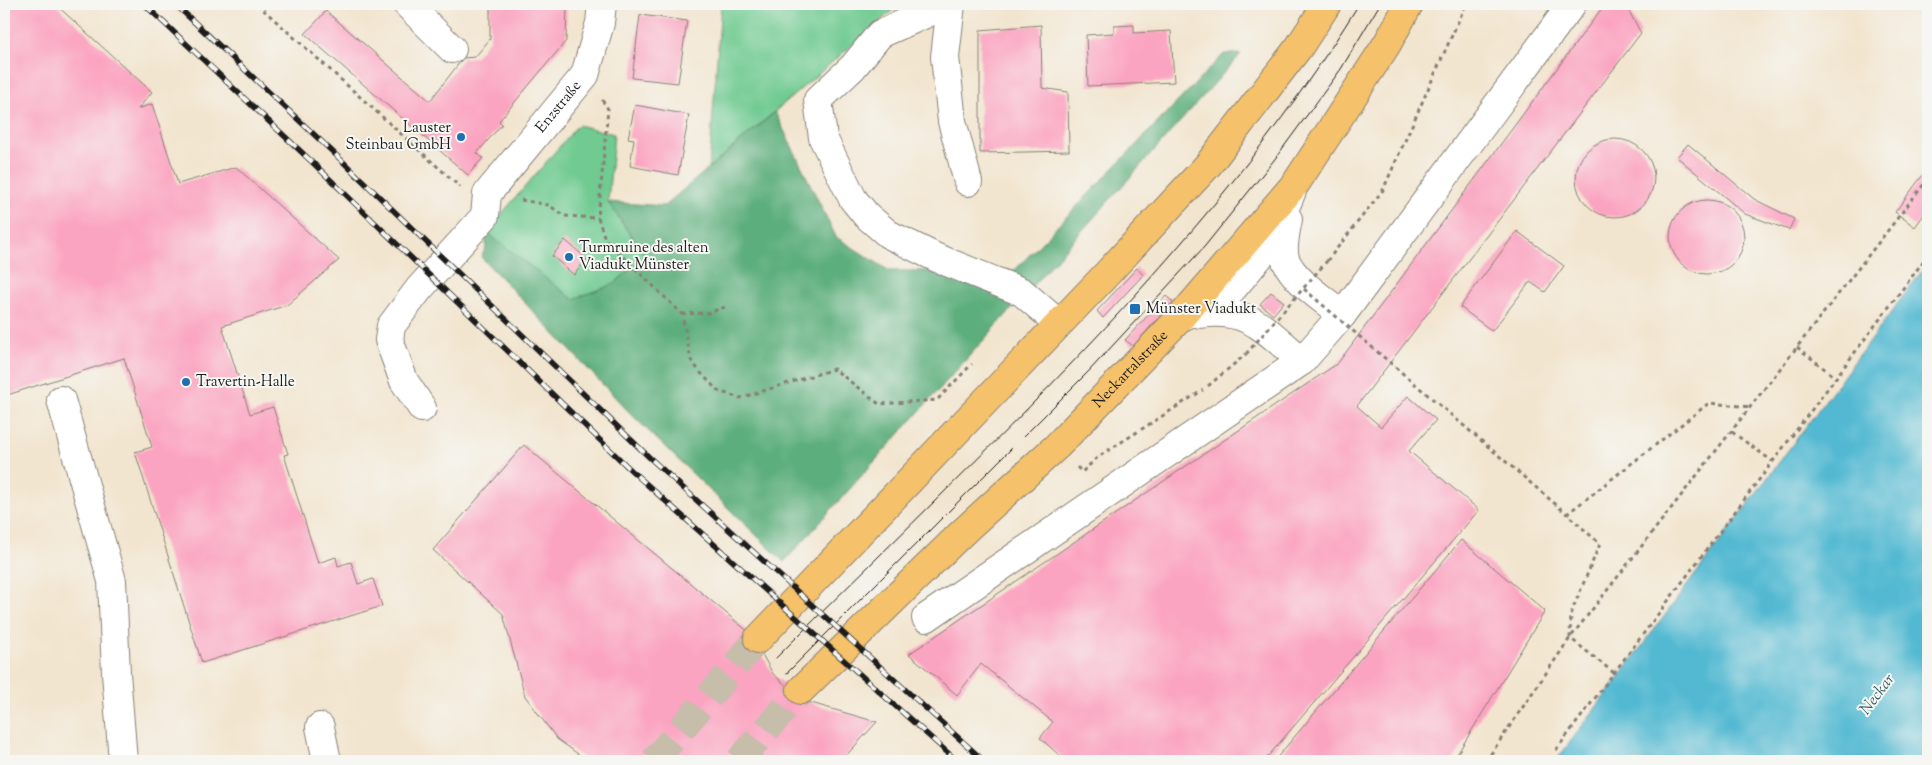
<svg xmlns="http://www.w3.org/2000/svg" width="1932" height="765" viewBox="0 0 1932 765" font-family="'Sorts Mill Goudy',serif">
<rect width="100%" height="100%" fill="#f6f6f2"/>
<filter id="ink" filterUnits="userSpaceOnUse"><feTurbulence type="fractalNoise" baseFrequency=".02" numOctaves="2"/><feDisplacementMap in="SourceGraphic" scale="10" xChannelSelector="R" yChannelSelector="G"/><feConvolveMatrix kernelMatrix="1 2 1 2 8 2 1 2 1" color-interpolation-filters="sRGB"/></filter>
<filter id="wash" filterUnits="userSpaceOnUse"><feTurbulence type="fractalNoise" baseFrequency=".0096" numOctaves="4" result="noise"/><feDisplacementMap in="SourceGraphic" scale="20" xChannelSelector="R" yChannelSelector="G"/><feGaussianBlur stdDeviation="1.12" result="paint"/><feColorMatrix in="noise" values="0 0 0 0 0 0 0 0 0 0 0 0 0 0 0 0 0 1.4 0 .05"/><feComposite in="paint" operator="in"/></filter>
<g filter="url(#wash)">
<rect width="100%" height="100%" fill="#f2e5cf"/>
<path fill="#70ca91" stroke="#467356" d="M721 4H900L709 168Z
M578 125 614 134 608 202 645 256 614 284 573 300 486 232Z"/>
<path fill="#5cae7b" stroke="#3c654c" d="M1224 54H1241L784 562 633 416 481 257 486 248V232L573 299 614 284 645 256 608 202 664 206 775 112 836 237 890 271 1015 270Z"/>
<path fill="#53b9d2" stroke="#386a77" d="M1928 263V761H1556Z"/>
<g id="blocks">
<path fill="#fba4c1" d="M4 4H55L152 92 138 109 152 104 178 184 236 167 339 260 287 305 222 326 250 414 273 407 288 454 284 455 318 563 336 557 338 566 351 562 358 584 373 579 382 606 202 663 135 452 152 447 124 358 4 396Z
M490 4H567L566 41 499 121 502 124 477 153 483 158 468 175 305 34 326 11 430 101 463 58 475 57 490 39Z
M1605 4H1625L1641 33 1357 406 1381 427 1408 396 1436 420 1409 451 1479 510 1264 761H1066L1040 738 1053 722 981 664 957 695 909 654 1338 363Z
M640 15 687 21 678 83 632 78Z
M1041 25 1042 88 1068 92 1069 151 980 153V30Z
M1134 25V33L1171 31 1174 82 1088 86 1086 35 1114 33V26Z
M635 105 689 115 678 175 630 166 634 139 628 138Z
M1576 178a39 39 0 1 1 78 0a39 39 0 1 1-78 0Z
M1688 144 1754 199 1794 219 1789 230 1745 214 1677 157Z
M1928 168V209L1915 227 1895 212Z
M1670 237a37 37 0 1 1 74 0a37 37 0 1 1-74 0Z
M1517 231 1564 266 1545 292 1530 282 1492 331 1460 307Z
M565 240 587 259 574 275 552 256Z
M1137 268 1143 275 1103 318 1097 311Z
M1271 292 1284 302 1273 315 1260 304Z
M1166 296 1173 302 1133 346 1125 340Z
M524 445 750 633 773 674 790 689 811 703 877 722 841 761H588L557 739 525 696 503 614 433 550Z
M1461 540 1545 611 1453 761H1274Z"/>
</g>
</g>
<g filter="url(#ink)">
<use href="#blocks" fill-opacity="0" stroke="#878076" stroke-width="1"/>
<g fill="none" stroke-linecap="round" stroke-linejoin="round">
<path stroke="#c7bdab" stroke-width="28" stroke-dasharray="28 14" stroke-linecap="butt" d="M654 761 758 639
M739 761 801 690"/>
<g stroke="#878076" stroke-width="30">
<g id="minor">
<path d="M407 4 452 49"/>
<path d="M948 4 880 34 853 67 818 100 823 138 853 199 866 215 888 234 937 258 1022 292 1059 324"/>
<path d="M951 4 945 57 952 121 968 182"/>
<path d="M1288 219C1286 230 1281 250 1286 261 1296 283 1324 299 1342 315"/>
<path d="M1200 314C1250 307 1266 331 1302 361"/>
<path d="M1181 317 1223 300 1270 244 1292 191"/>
<path d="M61 400 112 581 116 673 123 761"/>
<path id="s1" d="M422 408 404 381 389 340 391 326 419 289 485 216 487 194 585 75 600 23 602 4"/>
<path d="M926 618 1302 361 1342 315 1572 4"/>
<path d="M320 727 327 761"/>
</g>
</g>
<g stroke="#878076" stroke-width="30">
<g id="major">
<path d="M758 639 1102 279 1208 165 1299 47 1327 4"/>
<path id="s2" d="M801 690 965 530 1057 446 1181 317 1296 183 1387 44 1409 4"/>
</g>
</g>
<path stroke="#878076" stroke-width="3" stroke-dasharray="4 4" stroke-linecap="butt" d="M257 4 460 187
M602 100 608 109 598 218 605 239 682 314 691 360 700 372 718 391 740 398 834 369 879 404 937 400 972 364
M521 200 549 205 564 216 598 218
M1327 261 1383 190 1466 4
M682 314 708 313 728 306
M1797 347 1835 377
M1208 386 1246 354
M1732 432 1772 461
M1077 467 1082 472 1098 457 1203 390
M1614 673 1570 638 1571 613 1600 544 1567 514 1709 403 1751 407
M1556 750 1928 255
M1486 761 1570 638 1928 179"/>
<use href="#minor" stroke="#fff" stroke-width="28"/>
<use href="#major" stroke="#f5c16b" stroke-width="28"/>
<path stroke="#1c1c1c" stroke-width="1" d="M776 658C982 451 1204 255 1359 4
M787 673 1089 371 1205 246 1274 160 1341 69 1380 4"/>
<g stroke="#1c1c1c" stroke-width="5.5">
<path id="rail" d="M144 4 311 161 633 472 957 761
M175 4 337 156 650 458 984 761"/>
</g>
<use href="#rail" stroke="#f6f6f2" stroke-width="4" stroke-dasharray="11" stroke-linecap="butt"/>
<path stroke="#878076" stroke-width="3" stroke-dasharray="4 4" stroke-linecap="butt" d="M1304 289 1567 514
M1246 354 1327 261"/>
</g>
</g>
<g fill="#1f6fb2" stroke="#f6f6f2" stroke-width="2">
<circle cx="461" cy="137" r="5"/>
<circle cx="569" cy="257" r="5"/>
<rect x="1129" y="303" width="12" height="12" rx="2.5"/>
<circle cx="186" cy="382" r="5"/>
</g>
<g text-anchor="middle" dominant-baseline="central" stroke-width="4" stroke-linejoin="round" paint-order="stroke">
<g font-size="15" fill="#1c1c1c" stroke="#f6f6f2">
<text stroke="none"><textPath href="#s1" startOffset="370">Enzstraße</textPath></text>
<text stroke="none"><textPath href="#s2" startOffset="460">Neckartalstraße</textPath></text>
</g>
<g font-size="15" fill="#1c1c1c" stroke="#f6f6f2" text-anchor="start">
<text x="451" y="128" text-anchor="end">Lauster<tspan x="451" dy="17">Steinbau GmbH</tspan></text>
<text x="579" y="248">Turmruine des alten<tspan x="579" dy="17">Viadukt Münster</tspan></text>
<text x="1146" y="309">Münster Viadukt</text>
<text x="196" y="382">Travertin-Halle</text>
</g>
<g font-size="16" font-style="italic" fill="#325b65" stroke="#f6f6f2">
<text transform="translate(1878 695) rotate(-53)">Neckar</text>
</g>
</g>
<rect width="1932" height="765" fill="none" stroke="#f6f6f2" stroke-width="20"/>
</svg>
